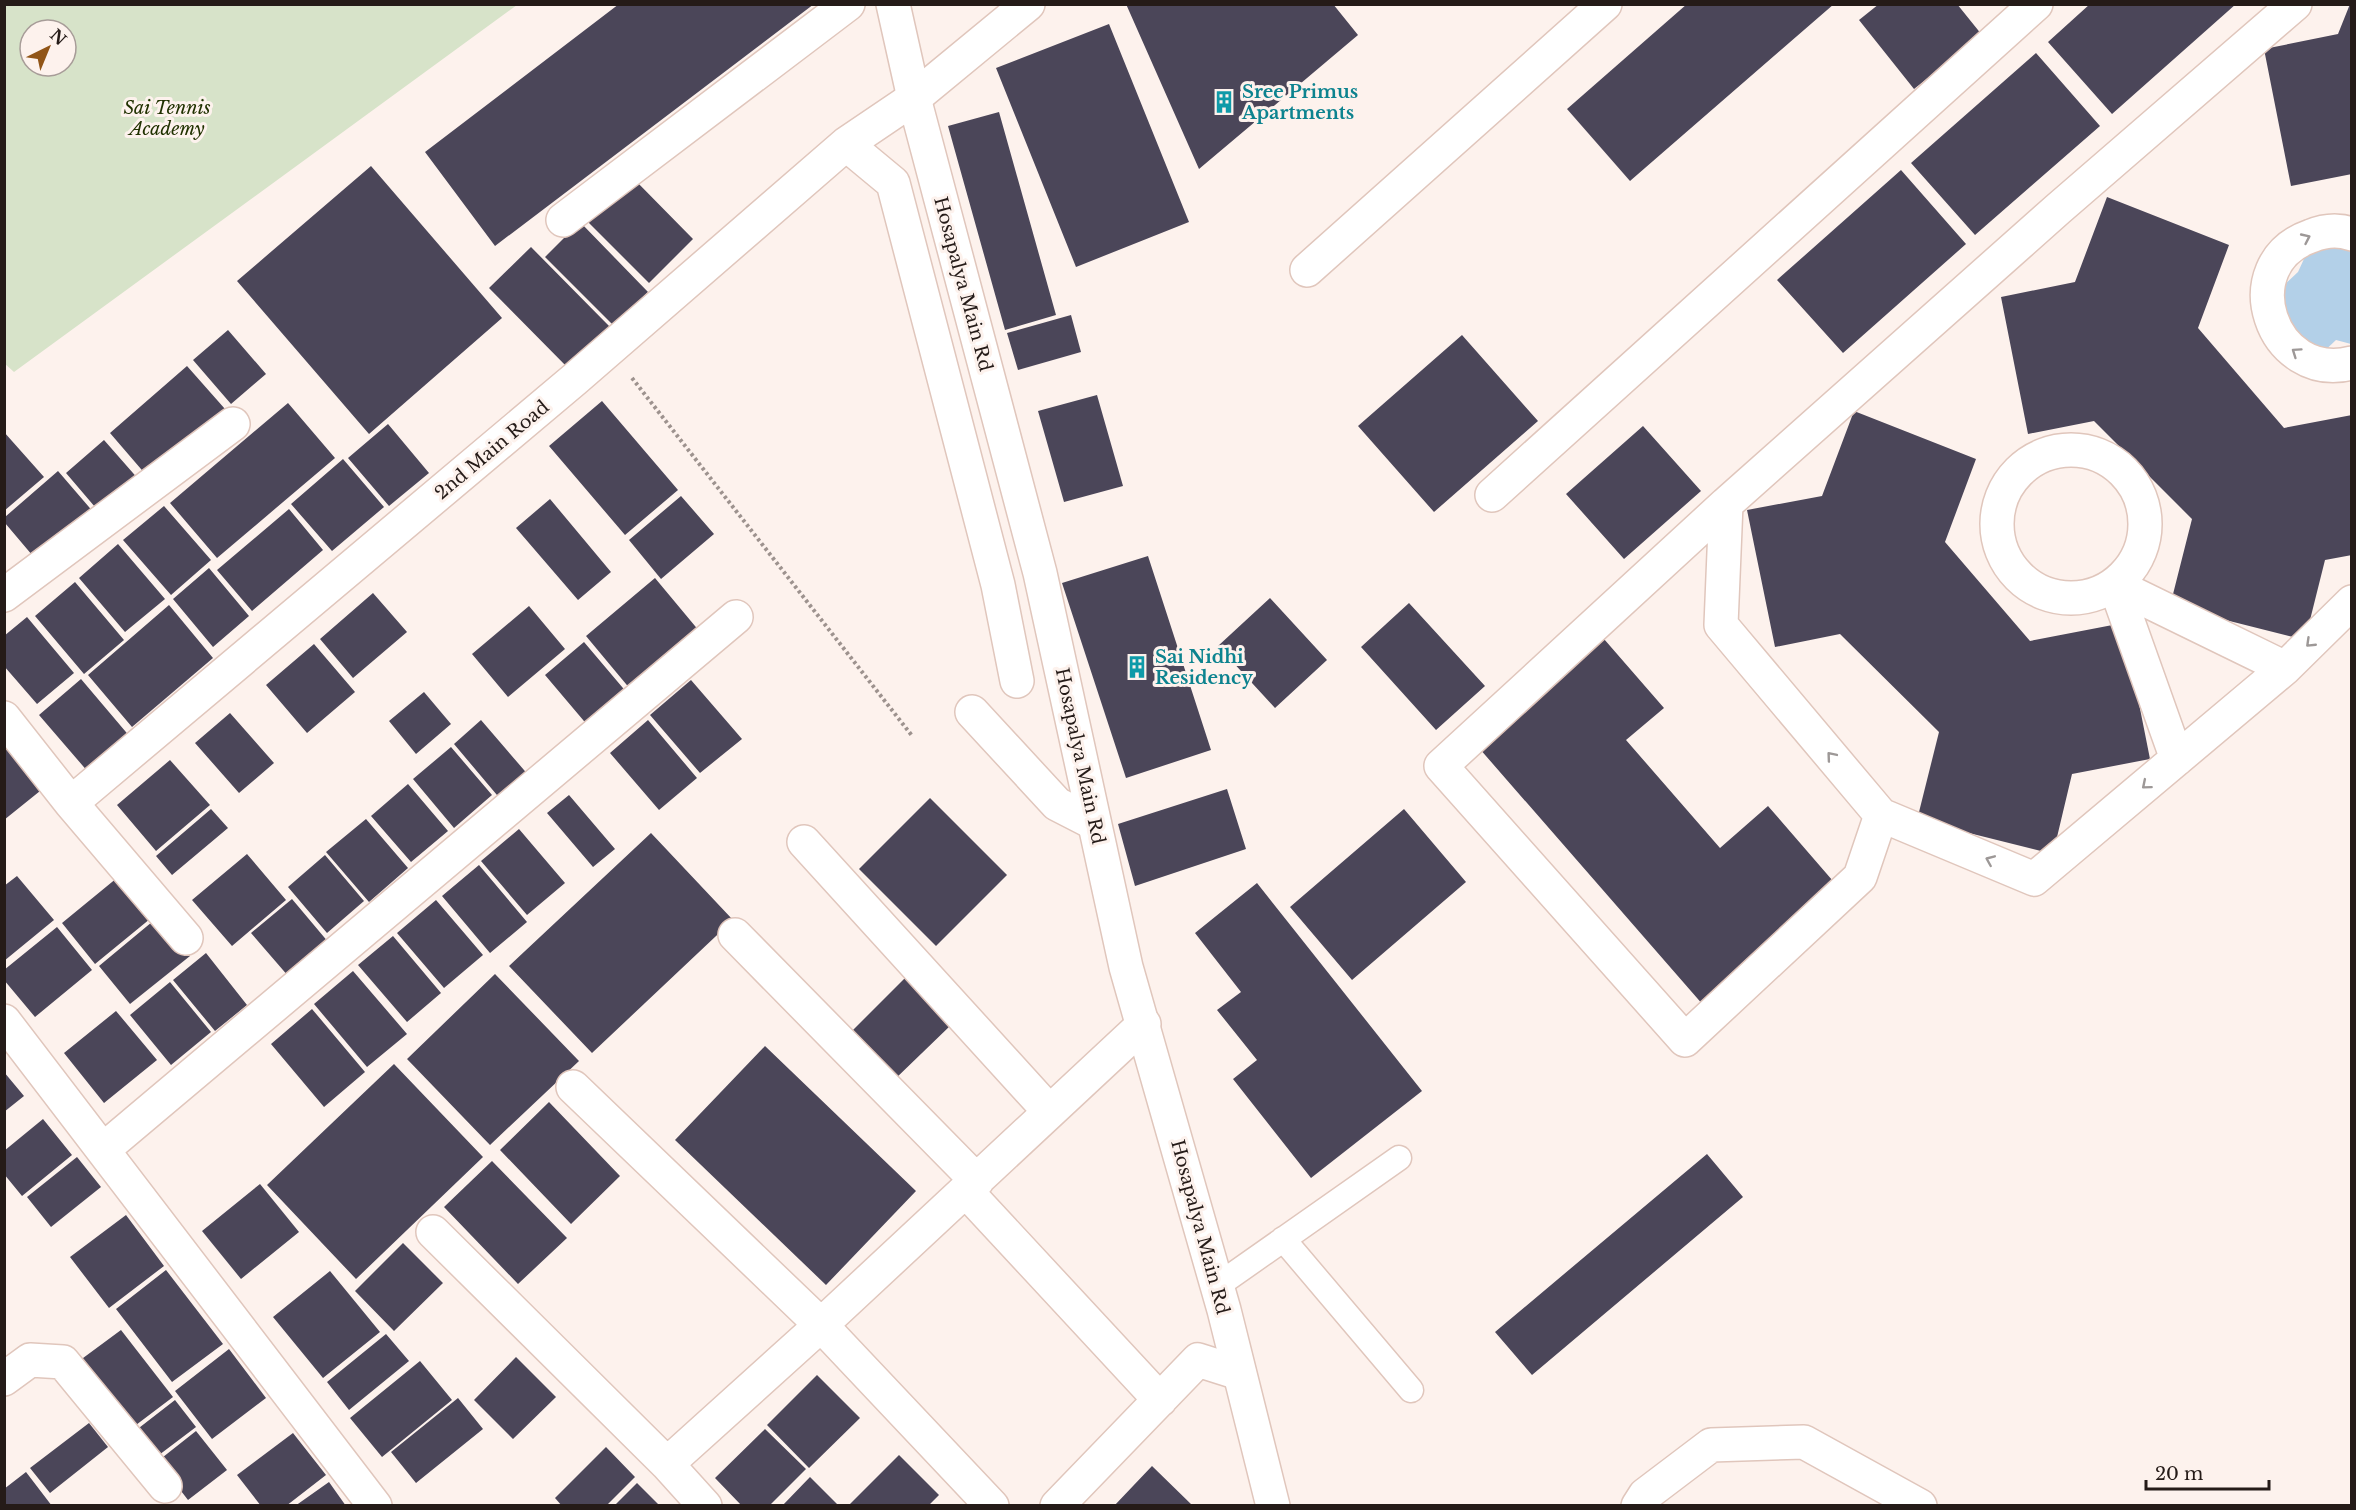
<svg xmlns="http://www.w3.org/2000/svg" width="2356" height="1510" viewBox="0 0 2356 1510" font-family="'Libre Baskerville',serif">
<rect width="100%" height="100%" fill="#fdf2ed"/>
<path fill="#d7e3c9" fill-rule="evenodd" d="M4 5 5 4 517 5 14 372 4 363ZM30 30H66V66H30Z"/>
<path fill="#b3d0e8" d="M2329 241 2350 251 2351 344 2336 340 2316 359 2267 301 2298 272 2309 248Z"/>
<path fill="#4b4659" d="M619 4H814L495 246 425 152Z
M1126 4H1333L1358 35 1199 169Z
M1687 4H1834L1630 181 1567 109Z
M1879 4H1957L1982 35 1914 89 1859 20Z
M2090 4H2236L2112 114 2048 42Z
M2350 4 2352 174 2291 186 2264 49 2338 34Z
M1109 24 1189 222 1076 267 996 68Z
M2036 53 2100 126 1975 235 1911 163Z
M999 112 1056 315 1005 330 948 126Z
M371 166 502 318 369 434 237 281Z
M1901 170 1966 244 1843 353 1777 280Z
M633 178 693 239 649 283 588 222Z
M2107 197 2229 245 2198 328 2284 428 2352 415V555L2325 560 2305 640 2170 606 2192 519 2094 421 2028 434 2001 297 2075 282Z
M580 222 648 292 614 326 545 257Z
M531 247 611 328 569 369 489 288Z
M1071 315 1081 352 1018 370 1007 333Z
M228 330 266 374 231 404 193 360Z
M1462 335 1538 421 1434 512 1358 426Z
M187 366 225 409 147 476 110 433Z
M1097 395 1123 486 1064 502 1038 411Z
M602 401 678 490 625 535 549 446Z
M288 403 335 458 217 558 170 503Z
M1854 411 1976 459 1945 542 2030 641 2123 623 2150 759 2072 774 2053 854 1917 820 1939 732 1840 634 1775 647 1747 510 1822 496Z
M388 424 429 473 389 506 348 458Z
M1643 426 1701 491 1624 559 1566 494Z
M4 432 44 477 4 511Z
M104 440 140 481 101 514 66 473Z
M343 459 384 507 332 551 291 504Z
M58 471 95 514 38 562 5 523V517Z
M681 496 714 534 661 579 629 540Z
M550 499 611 572 578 600 516 528Z
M164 506 211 560 171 595 123 540Z
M289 509 323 550 252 611 217 570Z
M118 544 165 599 125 632 79 578Z
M1148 556 1211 750 1126 778 1062 583Z
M209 568 249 616 213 647 173 599Z
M655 578 700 632 631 690 586 636Z
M75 582 124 640 84 674 35 616Z
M373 593 407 632 353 678 320 639Z
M1270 598 1327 660 1275 708 1218 646Z
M1409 603 1485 686 1436 730 1361 647Z
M169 605 213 658 132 727 88 675Z
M529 606 565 649 508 697 472 654Z
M27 617 74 673 37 704 4 666V636Z
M1604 639 1664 708 1626 740 1720 848 1768 806 1839 888 1704 1006 1479 748Z
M584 642 628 694 589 727 545 675Z
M314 644 355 692 307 733 266 685Z
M81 679 131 738 89 773 39 715Z
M691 680 742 739 700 773 650 715Z
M424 692 451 724 416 754 389 721Z
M230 713 274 763 239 793 195 743Z
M481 720 530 777 502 801 454 744Z
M648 720 697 778 659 810 610 753Z
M4 738 45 787 4 820Z
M451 747 492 795 454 828 413 779Z
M170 760 210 805 156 851 117 805Z
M408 784 448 831 411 862 371 816Z
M1227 789 1246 849 1135 886 1118 824Z
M569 795 615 849 593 867 547 813Z
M930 798 1007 875 936 946 859 869Z
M211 809 228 828 172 875 156 856Z
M1404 809 1466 882 1352 980 1290 907Z
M366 819 408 868 369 902 326 852Z
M519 829 565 883 527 915 481 861Z
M651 833 733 920 592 1053 509 966Z
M247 854 286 900 232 946 192 900Z
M325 855 364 901 327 933 288 887Z
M479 865 527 922 490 953 442 896Z
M123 873 156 914 95 964 62 923Z
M17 876 54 920 4 961V886Z
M1257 883 1422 1091 1311 1178 1233 1079 1257 1060 1217 1010 1241 992 1195 933Z
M292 899 329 943 289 977 251 933Z
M436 900 483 955 444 988 397 933Z
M158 917 190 956 130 1004 99 966Z
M57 927 92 970 35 1017 4 980V970Z
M393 936 441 993 407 1022 358 965Z
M206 953 247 1005 215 1031 173 980Z
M353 971 407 1034 367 1067 314 1004Z
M495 974 579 1061 490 1145 407 1059Z
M905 978 951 1025 893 1081 848 1035Z
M170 982 211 1032 171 1065 130 1015Z
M312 1009 365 1072 324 1107 271 1044Z
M116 1011 157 1060 104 1103 64 1053Z
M765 1046 916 1191 826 1285 675 1140Z
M394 1064 483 1157 356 1279 267 1185Z
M4 1072 24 1096 4 1112Z
M549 1102 620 1176 571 1224 500 1150Z
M43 1119 72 1155 22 1196 4 1174V1151Z
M1707 1154 1743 1197 1532 1375 1495 1332Z
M77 1157 101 1187 51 1227 27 1197Z
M492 1161 567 1238 518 1284 444 1207Z
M260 1184 299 1232 241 1279 202 1231Z
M126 1215 164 1266 109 1308 70 1257Z
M403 1243 443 1283 394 1331 355 1291Z
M166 1270 223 1344 172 1382 116 1309Z
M330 1271 380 1332 323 1378 273 1317Z
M121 1330 173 1397 132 1428 79 1361Z
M386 1334 409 1361 349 1410 327 1382Z
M229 1349 266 1398 212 1439 175 1391Z
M516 1357 556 1397 513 1439 474 1400Z
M420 1361 452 1400 382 1457 350 1418Z
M817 1375 860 1418 809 1468 767 1425Z
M458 1398 483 1429 416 1483 391 1452Z
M175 1400 196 1427 155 1458 135 1431Z
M89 1423 108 1447 50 1493 30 1468Z
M765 1429 806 1469 769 1506H742L715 1478Z
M196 1431 227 1470 188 1500 158 1461Z
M293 1433 326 1475 286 1506H261L237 1475Z
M606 1447 635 1477 606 1506H562L555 1498Z
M899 1455 939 1495 928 1506H848Z
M1152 1466 1193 1506H1114Z
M26 1472 52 1506H4V1489Z
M810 1477 839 1506H782Z
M329 1482 346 1506H295Z
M637 1483 660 1506H614Z"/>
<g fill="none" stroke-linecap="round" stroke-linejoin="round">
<g stroke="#e0c6bc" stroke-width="27">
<path id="lane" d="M1283 1239 1411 1390
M1217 1286 1399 1158"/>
</g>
<g stroke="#e0c6bc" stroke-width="36">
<path id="street" d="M2295 4 2058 209 1726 504 1721 625 1881 815 2034 879 2285 668 2352 602
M846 144 893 183 998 585 1017 681
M563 220 848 4
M2352 234C2338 229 2323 231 2311 236 2231 264 2271 384 2352 363
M1307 270 1605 4
M1997 524a74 74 0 1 1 148 0a74 74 0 1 1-148 0Z
M1492 495 2036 4
M1726 504 1441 766 1685 1040 1860 877 1881 815
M2115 585 2285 668
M2115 585 2177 759
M4 595 233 424
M972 712 1057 804 1094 823
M4 718 71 803 186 938
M71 803 575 379 846 144 914 98 1028 4
M804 842 1049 1111
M735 935 977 1181
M4 1021 375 1506
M573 1087 821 1325 992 1506
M104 1149 736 617
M966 1191 1160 1400
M433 1232 667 1464 705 1506
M4 1379 30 1360 63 1362 165 1486
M667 1464 821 1325 1144 1024
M1057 1506 1198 1360 1239 1373
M1638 1506 1645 1495 1711 1445 1804 1442 1920 1506"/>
</g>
<g stroke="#e0c6bc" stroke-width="36">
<path id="secondary" d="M893 4 914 98 1040 573 1126 967 1224 1310 1273 1506"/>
</g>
<path stroke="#9d928e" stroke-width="4" stroke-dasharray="3 3" stroke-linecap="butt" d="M632 378 913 737"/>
<use href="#lane" stroke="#fff" stroke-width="24"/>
<use href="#street" stroke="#fff" stroke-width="33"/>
<use href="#secondary" stroke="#fff" stroke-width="33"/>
</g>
<defs><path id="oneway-chevron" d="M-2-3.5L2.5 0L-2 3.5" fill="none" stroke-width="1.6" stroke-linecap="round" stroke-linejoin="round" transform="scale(1.5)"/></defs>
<g stroke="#9d9897">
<use href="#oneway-chevron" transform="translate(2306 238) rotate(-25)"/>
<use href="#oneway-chevron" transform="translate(2296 352) rotate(-145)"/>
<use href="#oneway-chevron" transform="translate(2310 643) rotate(136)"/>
<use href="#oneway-chevron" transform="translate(1831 756) rotate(-130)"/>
<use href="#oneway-chevron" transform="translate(2146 785) rotate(140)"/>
<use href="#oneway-chevron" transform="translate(1990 860) rotate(-157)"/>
</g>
<defs>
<g id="building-bare" transform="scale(1.8)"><path d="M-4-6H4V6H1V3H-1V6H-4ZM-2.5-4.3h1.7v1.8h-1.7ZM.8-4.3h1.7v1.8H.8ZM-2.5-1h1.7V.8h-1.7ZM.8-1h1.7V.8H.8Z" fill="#0f9aa8" stroke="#fdf2ed" stroke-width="2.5" paint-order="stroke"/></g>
</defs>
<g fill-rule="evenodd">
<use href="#building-bare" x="1224" y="102"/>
<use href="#building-bare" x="1137" y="667"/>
</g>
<g text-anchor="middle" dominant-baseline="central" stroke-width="6" stroke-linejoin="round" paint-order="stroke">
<g font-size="18" font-weight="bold" fill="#0d838f" stroke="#fdf2ed" text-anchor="start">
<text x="1242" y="92">Sree Primus<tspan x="1242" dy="21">Apartments</tspan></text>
<text x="1155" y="657">Sai Nidhi<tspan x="1155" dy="21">Residency</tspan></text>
</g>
<g font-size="18" font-style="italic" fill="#203100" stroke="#fdf2ed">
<text x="167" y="108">Sai Tennis<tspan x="167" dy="21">Academy</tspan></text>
</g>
<g font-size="18" fill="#251b18" stroke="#fdf2ed">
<text transform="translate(963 284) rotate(75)">Hosapalya Main Rd</text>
<text transform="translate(492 450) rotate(-40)">2nd Main Road</text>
<text transform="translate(1080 756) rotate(78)">Hosapalya Main Rd</text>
<text transform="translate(1200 1227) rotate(75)">Hosapalya Main Rd</text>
</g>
</g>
<rect width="2356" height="1510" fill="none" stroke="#251b18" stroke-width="12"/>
<g transform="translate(48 48) rotate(43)"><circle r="28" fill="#fdf2ed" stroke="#a79c98" stroke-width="1.5"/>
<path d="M0-4.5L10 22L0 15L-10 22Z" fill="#915517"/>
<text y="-9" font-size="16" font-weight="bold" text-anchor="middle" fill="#251b18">N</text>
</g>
<path d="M2146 1480v9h123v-9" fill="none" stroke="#251b18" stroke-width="3"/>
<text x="2155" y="1480" font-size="18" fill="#251b18" stroke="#fdf2ed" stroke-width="4.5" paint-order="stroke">20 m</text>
</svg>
